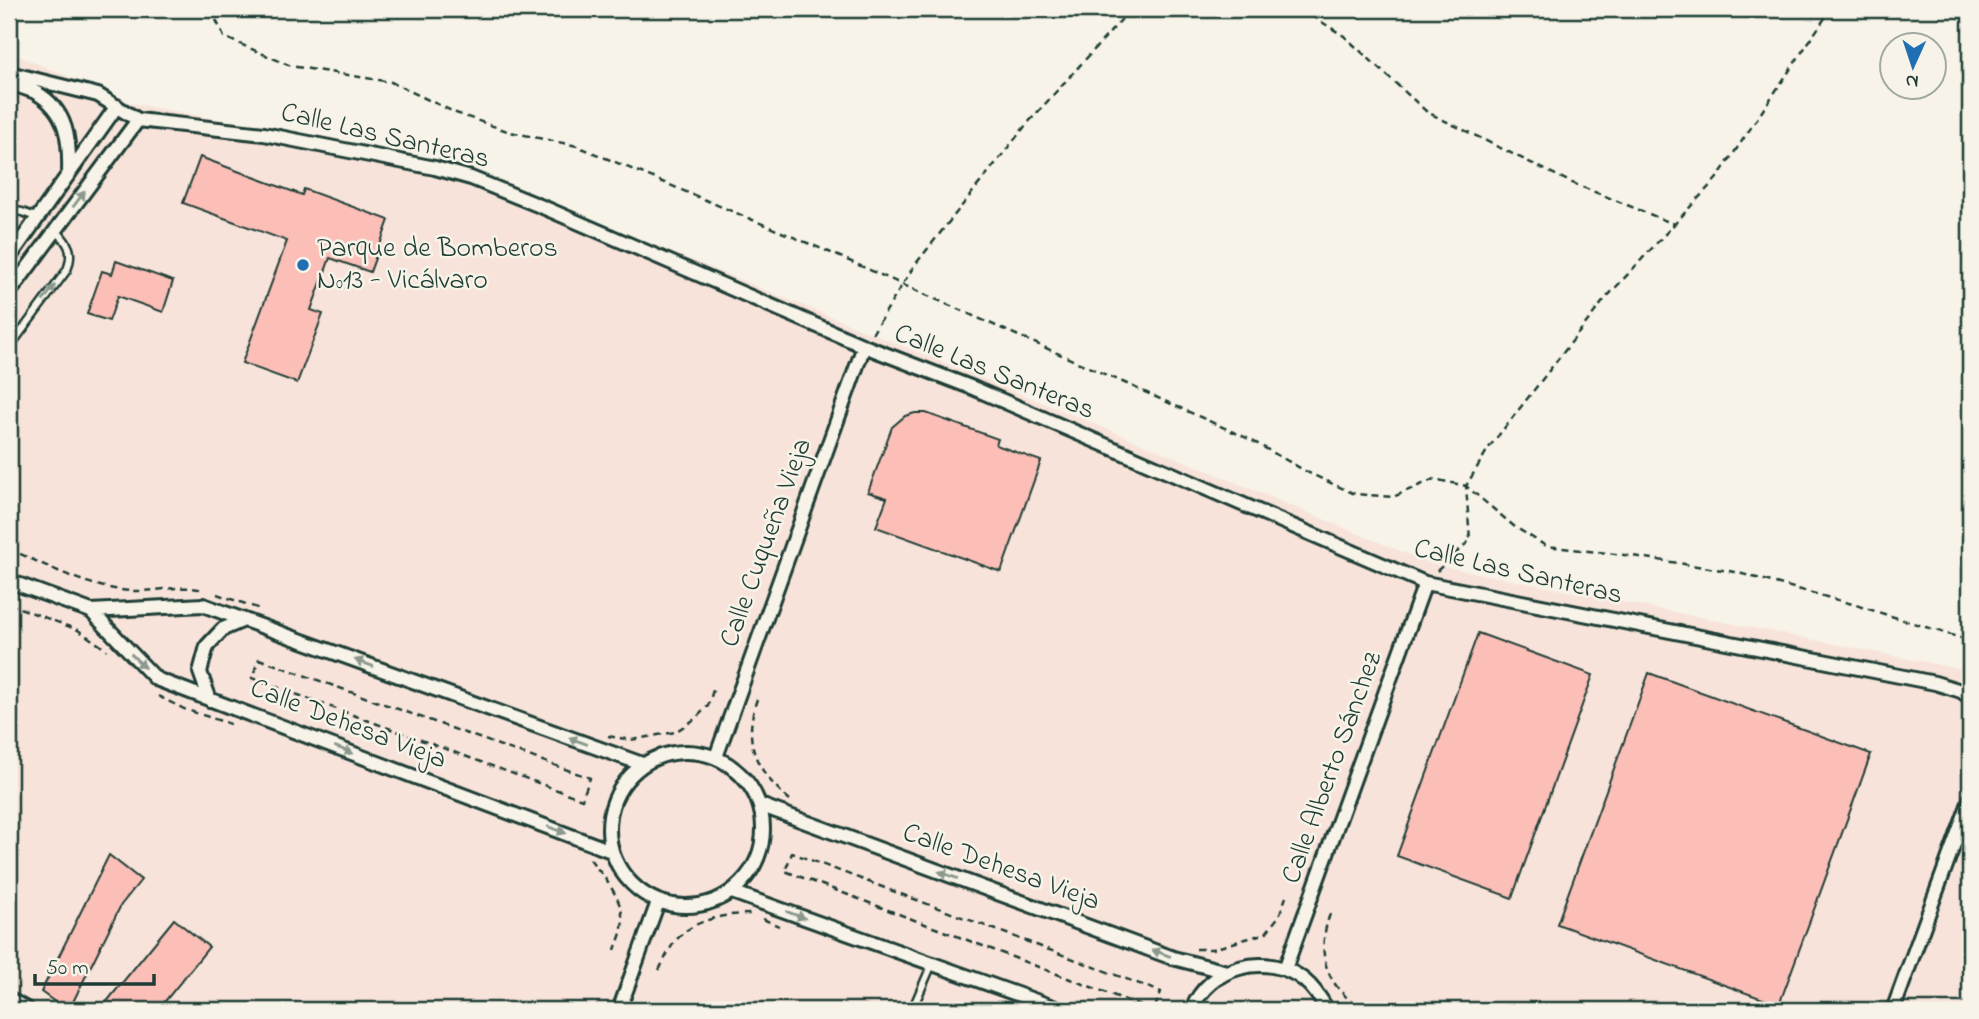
<svg xmlns="http://www.w3.org/2000/svg" width="1979" height="1019" viewBox="0 0 1979 1019" font-family="'Indie Flower',sans-serif">
<rect width="100%" height="100%" fill="#f7f3e8"/>
<filter id="ink" filterUnits="userSpaceOnUse"><feTurbulence type="fractalNoise" baseFrequency=".0143" numOctaves="2"/><feDisplacementMap in="SourceGraphic" scale="14" xChannelSelector="R" yChannelSelector="G"/><feConvolveMatrix kernelMatrix="1 2 1 2 8 2 1 2 1" color-interpolation-filters="sRGB"/></filter>
<g filter="url(#ink)">
<path fill="#f8e3da" d="M9 52 131 103 457 165 1105 428 1431 564 1970 671V1010H9Z"/>
<path fill="#fbbfb8" stroke="#1f3d34" stroke-width="2" d="M200 157 302 195 304 189 389 220 370 272 330 258 311 310 323 314 297 383 242 363 287 241 183 203Z
M116 261 173 281 163 312 118 296 109 321 87 314 102 271 112 274Z
M915 413H926L998 439 996 445 1041 461 1001 572 876 527 887 498 868 492 892 427 905 416Z
M1478 633 1593 675 1512 898 1397 856Z
M1649 673 1871 754 1779 1005 1557 924Z
M109 855 141 880 121 905 69 1010H66L41 992Z
M174 919 209 947 158 1010H100Z"/>
<g fill="none" stroke-linecap="round" stroke-linejoin="round">
<g stroke="#1f3d34" stroke-width="11">
<path id="lane" d="M9 210 22 212 36 217
M9 348 67 270C74 251 69 244 56 230
M912 1010 932 964"/>
</g>
<g stroke="#1f3d34" stroke-width="18">
<path id="street" d="M9 73 98 95 138 120 264 134 435 168 471 178 545 208 864 346 973 388 1425 583 1935 683 1961 691 1970 697
M9 83C17 86 27 88 35 92 68 110 70 141 69 174
M9 258 117 106
M9 293 138 120
M9 581 91 611 203 605 642 764
M91 611 156 679 611 851
M210 700 200 672 207 646 223 629 244 620
M609 829a77 77 0 1 1 154 0a77 77 0 1 1-154 0Z
M716 757 864 346
M760 805 1173 958 1227 972
M732 892 1061 1010
M1285 969 1425 583
M9 999 28 1010
M619 1010 658 902
M1192 1010C1208 966 1268 951 1304 980 1314 988 1321 999 1327 1010
M1893 1010 1970 800"/>
</g>
<path stroke="#1f3d34" stroke-width="2.5" stroke-dasharray="7 5" stroke-linecap="butt" d="M211 9 224 37 291 66 391 82 456 113 510 132 577 146 829 252 1127 384 1249 439 1309 473 1355 494 1393 497 1434 479 1466 486 1515 527 1546 546 1633 556 1735 572 1856 605 1970 641
M1301 9 1344 36 1427 112 1570 182 1674 224
M872 334 914 266 1026 125 1131 9
M9 549C49 566 88 589 133 591 157 592 180 584 204 590
M1437 571 1470 540 1466 486 1488 449 1605 299 1717 178 1831 9
M217 594 260 609
M9 604 78 630 107 650
M259 659 590 778 582 799 252 678Z
M158 696 184 709 230 724
M757 699C742 743 756 771 790 800
M608 736 631 740 675 732 695 719 708 706 714 687
M590 859C605 879 626 901 622 928 621 936 617 943 615 950
M1330 914C1315 955 1326 986 1363 1010
M763 919 779 926
M1196 949H1213L1266 933 1279 916 1286 897
M659 970C665 959 670 946 679 937 696 919 726 914 750 914
M1152 1010 785 871 792 853 1161 992 1154 1010"/>
<use href="#lane" stroke="#f7f3e8" stroke-width="6"/>
<use href="#street" stroke="#f7f3e8" stroke-width="12"/>
</g>
<defs><path id="oneway-solid" d="M-6-.8H1V-3.2L6.5 0L1 3.2V.8H-6Z" transform="scale(1.75)"/></defs>
<g fill="#8b988e">
<use href="#oneway-solid" transform="translate(79 199) rotate(-53)"/>
<use href="#oneway-solid" transform="translate(49 293) rotate(-53)"/>
<use href="#oneway-solid" transform="translate(138 661) rotate(46)"/>
<use href="#oneway-solid" transform="translate(364 663) rotate(-160)"/>
<use href="#oneway-solid" transform="translate(578 741) rotate(-160)"/>
<use href="#oneway-solid" transform="translate(344 750) rotate(21)"/>
<use href="#oneway-solid" transform="translate(557 830) rotate(21)"/>
<use href="#oneway-solid" transform="translate(948 875) rotate(-160)"/>
<use href="#oneway-solid" transform="translate(796 915) rotate(20)"/>
<use href="#oneway-solid" transform="translate(1161 953) rotate(-160)"/>
</g>
</g>
<circle fill="#1f6fb2" stroke="#f7f3e8" stroke-width="2.5" cx="303" cy="265" r="7"/>
<g text-anchor="middle" dominant-baseline="central" stroke-width="5" stroke-linejoin="round" paint-order="stroke">
<g font-size="28" fill="#1f3d34" stroke="#f7f3e8">
<text transform="translate(385 137) rotate(13)">Calle Las Santeras</text>
<text transform="translate(994 373) rotate(22)">Calle Las Santeras</text>
<text transform="translate(767 543) rotate(-70)">Calle Cuqueña Vieja</text>
<text transform="translate(1518 573) rotate(13)">Calle Las Santeras</text>
<text transform="translate(348 725) rotate(21)">Calle Dehesa Vieja</text>
<text transform="translate(1333 768) rotate(-70)">Calle Alberto Sánchez</text>
<text transform="translate(1001 868) rotate(20)">Calle Dehesa Vieja</text>
</g>
<g font-size="28" fill="#1f3d34" stroke="#f7f3e8" text-anchor="start">
<text x="317" y="249">Parque de Bomberos<tspan x="317" dy="32">Nº13 - Vicálvaro</tspan></text>
</g>
</g>
<rect width="1979" height="1019" fill="none" stroke="#f7f3e8" stroke-width="35"/>
<rect x="18" y="18" width="1944" height="984" fill="none" stroke="#1f3d34" stroke-width="2.5" filter="url(#ink)"/>
<g transform="translate(1913 66) rotate(183)"><circle r="33" fill="#f7f3e8" stroke="#a1aaa0" stroke-width="2"/>
<path d="M0-5L12 26L0 18L-12 26Z" fill="#1f6fb2"/>
<text y="-10" font-size="19" font-weight="bold" text-anchor="middle" fill="#1f3d34">N</text>
</g>
<path d="M35 974v10h119v-10" fill="none" stroke="#1f3d34" stroke-width="3.5"/>
<text x="46" y="974" font-size="21" fill="#1f3d34" stroke="#f7f3e8" stroke-width="5" paint-order="stroke">50 m</text>
</svg>
